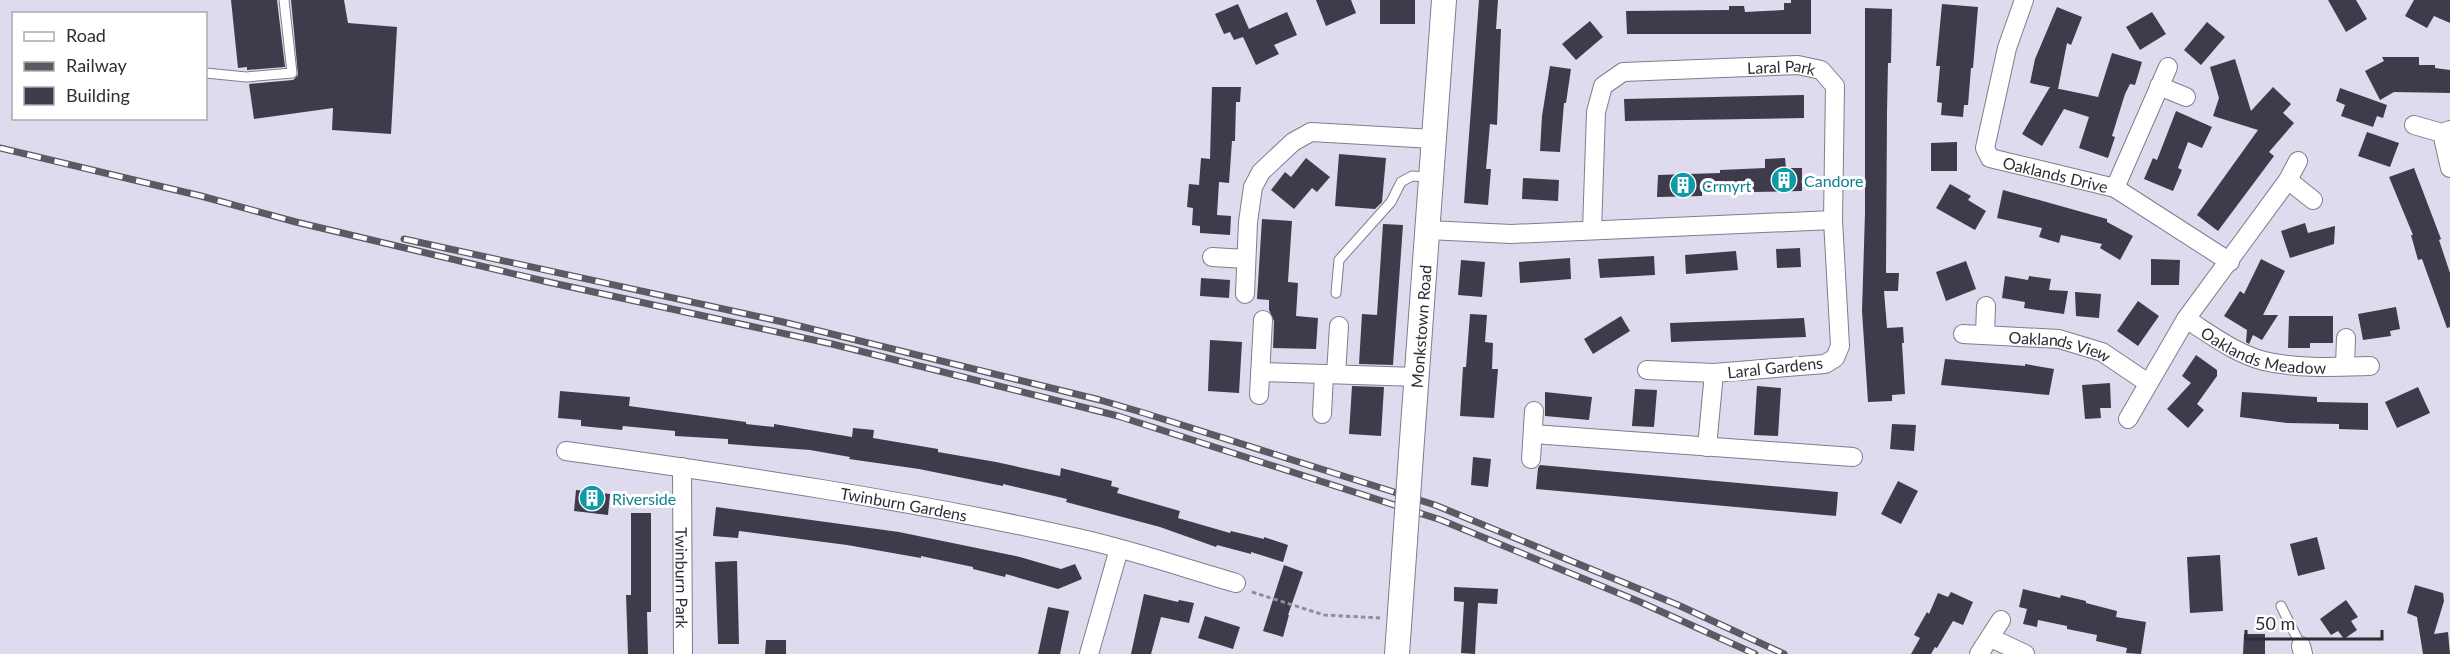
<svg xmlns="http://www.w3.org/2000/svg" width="2450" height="654" viewBox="0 0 2450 654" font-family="Lato,sans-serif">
<rect width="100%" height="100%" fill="#dfdbef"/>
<path fill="#3f3b4b" d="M231 0H277L285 67 247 70V67L238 68Z
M291 0H344L348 23 397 27 391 134 332 130 333 108 254 119 249 84 293 80 298 75Z
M1316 0H1351L1356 13 1326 26Z
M1380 0H1415V24H1380Z
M1479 0H1498L1496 29H1501L1497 125 1490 124 1486 169H1491L1488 205 1464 203Z
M1791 0H1811V34H1627L1626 11 1729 10V6H1744L1745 12 1784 10V3H1791Z
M2328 0H2356L2367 19 2346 32Z
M2414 0H2450V23L2434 16 2427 28 2405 16Z
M1238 4 1249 29 1287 12 1297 35 1274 45 1279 54 1256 65 1243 37 1234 40 1230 32 1224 34 1215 14Z
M1942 4 1978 7 1973 68H1971L1968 105H1964L1963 117 1941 115 1942 103 1937 102 1940 66H1936Z
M2057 7 2082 17 2071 45 2067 43 2058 89 2030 83 2035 59Z
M1865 8 1892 9 1891 63H1888L1887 113 1886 273H1899L1898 291H1884L1887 328 1903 327 1904 343H1902L1905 394 1892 395V401L1868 402 1862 311 1865 213Z
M2152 12 2166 34 2140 50 2126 27Z
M1590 21 1603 37 1576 60 1562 44Z
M2207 22 2225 37 2201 65 2184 50Z
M2112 53 2142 62 2135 85 2130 84 2125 94 2112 136 2115 137 2108 158 2079 148 2089 117 2064 109 2042 146 2022 134 2050 87 2098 97Z
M2382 57H2419V65H2435V68L2450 70V93L2394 92 2380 100 2365 71 2384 61Z
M2235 59 2251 111 2273 87 2291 104 2283 113 2294 123 2269 152 2274 156 2218 231 2197 215 2258 130 2213 116 2219 98 2210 67Z
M1550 66 1571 69 1566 103H1564L1560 152 1540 151 1542 116Z
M1212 87H1241L1240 102H1236L1235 141H1232L1229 183 1219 182 1217 215 1231 216 1230 235 1200 233V226L1192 225 1193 208 1187 207 1189 184 1199 185 1201 158 1210 159Z
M2340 88 2387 105 2383 118 2377 116 2373 127 2341 116 2345 105 2336 101Z
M1804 95V118L1625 121 1624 99Z
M2176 111 2212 127 2202 148 2188 142 2178 168 2182 170 2173 191 2144 179 2153 158 2157 160Z
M2367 132 2399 143 2390 167 2358 156Z
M1957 142V171H1931V143Z
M1339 154 1386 158 1382 202 1375 209 1335 206Z
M1306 158 1330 177 1317 192 1312 188 1294 209 1271 190 1285 172 1291 177Z
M1785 158 1786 168H1802V191L1702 193V196L1657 197 1658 175 1720 173V170L1765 168V159Z
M2414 168 2441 239 2439 240 2450 273V327L2447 328 2422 259 2418 260 2411 235H2413L2389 177Z
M1523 178 1559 180 1558 201 1522 199Z
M1950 184 1971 196 1968 200 1986 211 1975 230 1936 208Z
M2003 190 2107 219V222L2133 236 2120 260 2100 248 2102 244 2061 235 2059 243 2039 237 2042 228 1997 218Z
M1262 219 1292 221 1288 282 1298 283 1296 316 1318 318 1316 349 1273 348 1274 321 1269 310V300L1257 299Z
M2305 223 2308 233 2335 226 2334 244 2290 258 2281 231Z
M1383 224 1403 225 1393 365 1359 364 1362 314 1377 315Z
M1800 248 1801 267 1777 268 1776 249Z
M1736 251 1738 270 1686 274 1685 255Z
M1654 256 1655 275 1600 278 1598 259Z
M1570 258 1571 279 1520 283 1519 262Z
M2151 259 2180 260 2179 285H2151Z
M2261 259 2285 271 2263 315H2278L2262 340 2253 335 2249 344 2246 342 2247 330 2224 316 2240 291 2244 294Z
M1461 260 1485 262 1482 297 1458 295Z
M1966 261 1976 289 1946 301 1936 272Z
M2005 276 2028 280 2029 276 2051 279 2049 290 2068 291 2064 314 2024 308 2025 302 2002 298Z
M1201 278 1230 280 1229 298 1200 296Z
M2075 292 2101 294 2099 318 2076 316Z
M2138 301 2159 316 2138 346 2117 331Z
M2396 307 2400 329 2390 331 2391 336 2363 340 2358 314Z
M1470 314 1487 315 1485 342 1493 343 1492 369H1498L1494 418 1460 416 1463 367H1466Z
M1621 316 1630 331 1593 354 1584 339Z
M2289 316H2333V343H2310V348H2288Z
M1804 318 1806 337 1671 342 1670 323Z
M1210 340 1242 342 1239 393 1208 391Z
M2196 355 2217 370V376L2197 404 2204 410 2188 428 2167 409 2191 383 2182 376Z
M1945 359 2025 366V364L2054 369 2049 395 1941 385Z
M2110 383 2111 408H2100L2101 418 2085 419 2082 385Z
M1352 386 1384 387 1381 436 1349 434Z
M1757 386 1781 388 1778 436 1754 435Z
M2418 387 2430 413 2397 428 2385 402Z
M1635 389 1657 390 1654 427 1632 426Z
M560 391 630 397 629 406 746 422V424L774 427V424L852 437 853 428 874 430 873 438 938 449V452L996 462 1060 476 1061 468 1112 481 1111 486 1119 488 1117 493 1180 511 1178 518 1230 533 1231 531 1264 539V537L1288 545 1283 562 1251 552V554L1217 545 1216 547 1160 527 1066 502 1067 499 1003 484V486L919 469 849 459 850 457 810 450 728 444V439L675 436V431L623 426 622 430 581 426V420L558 418Z
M1545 392 1592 397 1589 420 1545 416Z
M2242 392 2317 397V402L2368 403V430L2339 429V424L2287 423 2240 417Z
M1892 424 1916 425 1914 451 1890 449Z
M1473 457 1491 459 1488 487 1471 485Z
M1540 465 1838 492 1836 516 1536 489 1538 468Z
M1898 481 1918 491 1901 524 1881 514Z
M576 490 610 494 608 515 574 511Z
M716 507 899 532 1020 557 1061 569 1075 564 1082 579 1058 589 1006 574 1005 577 973 569V567L921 556V558L847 545 739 531 738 538 713 536Z
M631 513H651V612H647L648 654H628L626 595H631Z
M2317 537 2325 569 2298 576 2290 544Z
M2220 555 2223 611 2190 613 2187 557Z
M737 561 739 644H718L715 562Z
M1284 565 1303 572 1288 615H1289L1283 637 1263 631Z
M2415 585 2443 593 2444 601 2434 634 2448 632 2450 654H2423L2417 617 2407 613Z
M1454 587 1498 589 1497 604 1478 603 1475 654 1461 653 1464 602 1454 601Z
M2023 589 2060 598 2061 595 2086 601V603L2117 611 2116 617 2146 622 2141 654 2126 653 2127 648 2096 641 2097 635 2067 629V626L2038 620 2037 627 2023 624 2027 609 2019 607Z
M1951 592 1973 602 1963 625 1953 621 1937 648 1935 647 1931 654H1911L1920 638 1914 635 1927 612 1929 614 1938 593 1948 597Z
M1144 594 1178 602 1179 600 1194 603 1189 623 1161 617 1151 654H1131Z
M2346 600 2358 617 2351 621 2357 630 2344 639 2338 631 2331 635 2320 619Z
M1048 607 1069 611 1060 654H1038Z
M1205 616 1240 627 1233 649 1198 638Z
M2244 634H2265V654H2243Z
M766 640H786V654H765Z"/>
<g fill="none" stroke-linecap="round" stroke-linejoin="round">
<g stroke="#807c8e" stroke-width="11">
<path id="lane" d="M206 73 246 77 292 73 284 0
M1336 293 1339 260 1391 202 1401 182 1412 176 1430 177
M2281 606 2301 646"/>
</g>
<g stroke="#807c8e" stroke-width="20">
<g id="street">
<path id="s1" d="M2024 0 2007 48 1985 148 1990 158 2115 188 2230 262"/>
<path d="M2159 86 2186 97"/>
<path d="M2414 125 2442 133 2450 130"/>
<path d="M2442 133 2450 168"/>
<path d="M2288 180 2313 200"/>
<path d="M2115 188 2168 67"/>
<path d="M1428 230 1511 234 1833 220"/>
<path id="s2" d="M1592 230 1596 112 1603 86 1623 72 1798 65 1821 70 1835 86 1833 220 1840 346 1835 358 1825 364 1714 373 1647 370"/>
<path d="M1212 257 1246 259"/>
<path d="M1245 294 1248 222 1253 187 1261 172 1293 142 1311 132 1433 139"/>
<path id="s3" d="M2186 319C2210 334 2236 354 2264 361 2298 369 2335 367 2370 366"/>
<path id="s4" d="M1963 334 2059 339 2102 352 2148 383"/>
<path d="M1985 335 1986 306"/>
<path d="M2345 366 2346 338"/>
<path d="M1260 372 1417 377"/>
<path d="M1336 374 1339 326"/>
<path d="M1259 395 1263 320"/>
<path d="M1322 414 1324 374"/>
<path d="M2128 419 2186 319 2288 180 2298 161"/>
<path d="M1533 434 1853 457"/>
<path d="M1707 447 1714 373"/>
<path id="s5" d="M566 451C738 475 909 500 1078 538 1132 550 1184 568 1236 583"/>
<path d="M1531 459 1534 411"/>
<path id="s6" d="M682 467 683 654"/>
<path d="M1991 638 2025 654"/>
<path d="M2301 646 2303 654"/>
<path d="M1089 654 1119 549"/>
<path d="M1979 654 2001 620"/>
</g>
</g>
<g stroke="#807c8e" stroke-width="26">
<g id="secondary">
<path id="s7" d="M1411 454 1444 0"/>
<path d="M1397 654 1405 541"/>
</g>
</g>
<path stroke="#908d9b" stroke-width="3" stroke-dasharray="4.5 3" stroke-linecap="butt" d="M1252 592 1324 615 1380 618"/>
<use href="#lane" stroke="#fff" stroke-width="9"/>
<use href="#street" stroke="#fff" stroke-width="18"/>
<use href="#secondary" stroke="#fff" stroke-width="24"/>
<g stroke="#5b5963" stroke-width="7">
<path id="rail" d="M0 148 201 196 296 222 548 282 832 344 1118 416 1441 520 1640 602 1755 654
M404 239 783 322 1100 400 1144 413 1435 505 1678 605 1784 654"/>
</g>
<use href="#rail" stroke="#fff" stroke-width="4.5" stroke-dasharray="14" stroke-linecap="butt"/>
<g stroke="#807c8e" stroke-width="26" stroke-linecap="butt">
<path id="secondary-bridge" d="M1405 541 1411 454"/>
</g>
<use href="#secondary-bridge" stroke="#fff" stroke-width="24"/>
</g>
<defs>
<g id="building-disc" transform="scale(1.35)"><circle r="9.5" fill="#0f9aa8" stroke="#fff"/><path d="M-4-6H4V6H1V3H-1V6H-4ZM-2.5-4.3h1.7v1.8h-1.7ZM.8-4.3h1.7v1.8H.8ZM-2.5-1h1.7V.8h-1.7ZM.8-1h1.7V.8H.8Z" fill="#fff"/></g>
</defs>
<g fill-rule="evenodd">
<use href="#building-disc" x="1784" y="180"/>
<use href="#building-disc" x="1683" y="185"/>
<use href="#building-disc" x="592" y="498"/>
</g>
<g text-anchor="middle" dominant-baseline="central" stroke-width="6" stroke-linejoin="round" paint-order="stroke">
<g font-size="16" fill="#2e2d34" stroke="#fff">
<text stroke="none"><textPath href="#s2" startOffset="328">Laral Park</textPath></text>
<text stroke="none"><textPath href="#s1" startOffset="232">Oaklands Drive</textPath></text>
<text stroke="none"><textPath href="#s7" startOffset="128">Monkstown Road</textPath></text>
<text stroke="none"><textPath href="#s3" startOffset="86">Oaklands Meadow</textPath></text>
<text stroke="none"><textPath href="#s4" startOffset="98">Oaklands View</textPath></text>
<text transform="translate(1775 367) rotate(-6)">Laral Gardens</text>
<text stroke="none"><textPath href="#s5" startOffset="342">Twinburn Gardens</textPath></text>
<text stroke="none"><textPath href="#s6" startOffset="111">Twinburn Park</textPath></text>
</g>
<g font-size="16" fill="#0d838f" stroke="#fff" text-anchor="start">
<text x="1804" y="180">Candore</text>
<text x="1702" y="185">Crmyrt</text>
<text x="612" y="498">Riverside</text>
</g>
</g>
<rect x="12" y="12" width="195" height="108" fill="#ffffff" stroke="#ababae" stroke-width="1.5"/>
<rect x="24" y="32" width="30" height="9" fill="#ffffff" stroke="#ababae" stroke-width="1.5"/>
<text x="66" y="42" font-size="18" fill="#2e2d34">Road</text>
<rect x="24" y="62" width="30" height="9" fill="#5b5963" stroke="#ababae" stroke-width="1.5"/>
<text x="66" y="72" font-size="18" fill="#2e2d34">Railway</text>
<rect x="24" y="87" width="30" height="18" fill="#3f3b4b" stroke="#ababae" stroke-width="1.5"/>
<text x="66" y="102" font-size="18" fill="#2e2d34">Building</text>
<path d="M2246 630v9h136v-9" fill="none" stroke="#2e2d34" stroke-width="3"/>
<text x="2255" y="630" font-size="18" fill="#2e2d34" stroke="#ffffff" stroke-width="4.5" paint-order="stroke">50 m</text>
</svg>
